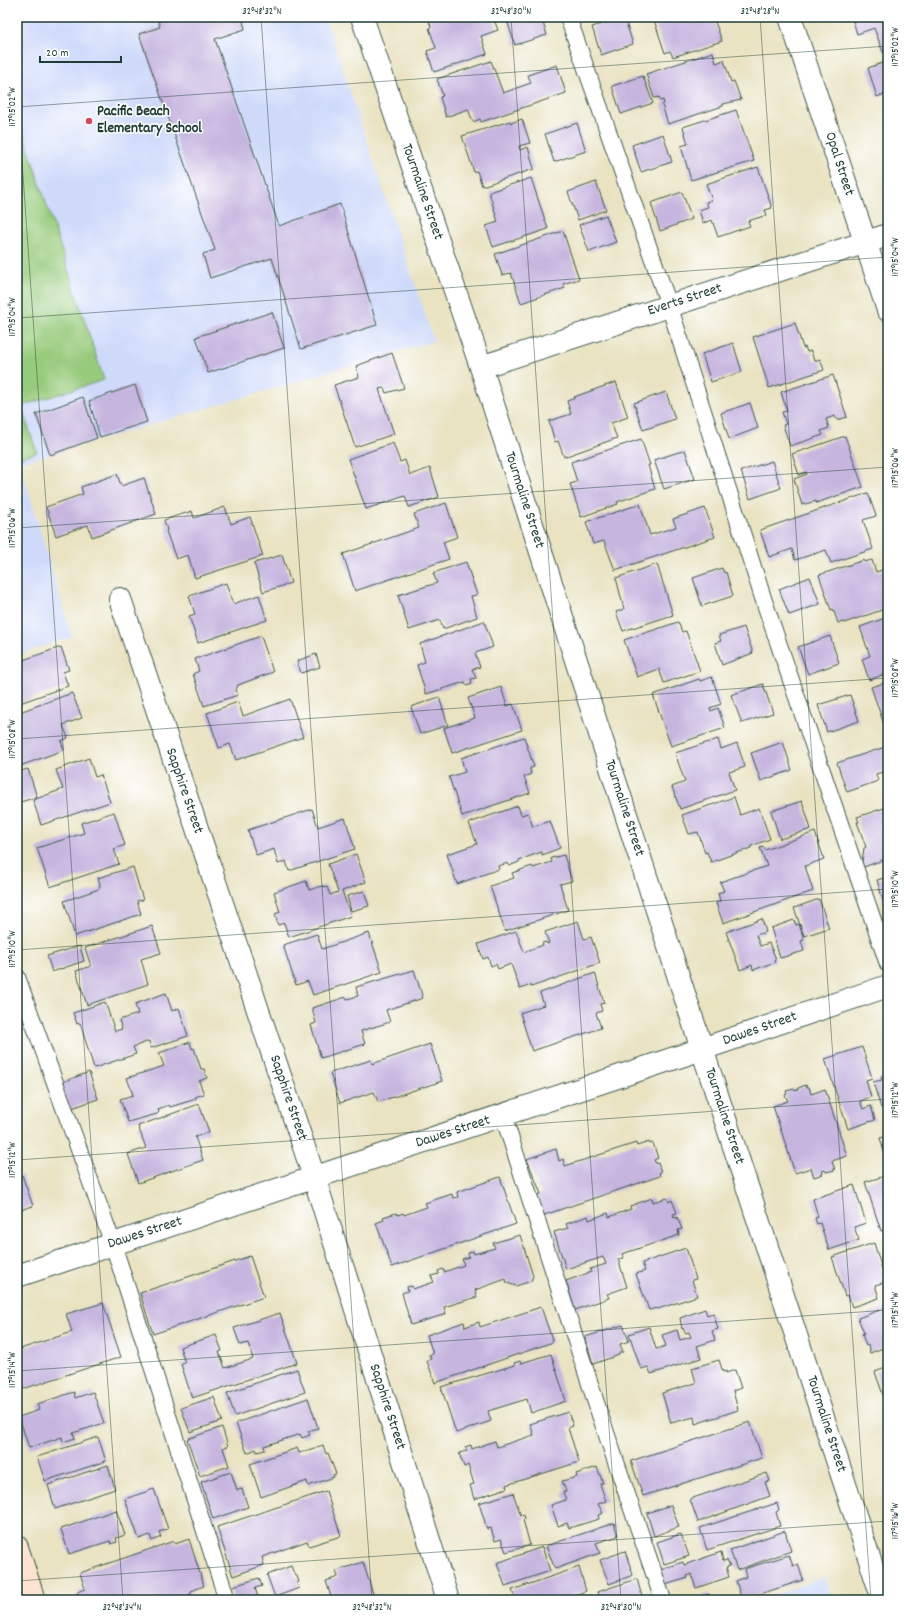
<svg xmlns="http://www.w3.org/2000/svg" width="905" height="1617" viewBox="0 0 905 1617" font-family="Dekko,sans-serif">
<rect width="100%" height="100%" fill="#fff"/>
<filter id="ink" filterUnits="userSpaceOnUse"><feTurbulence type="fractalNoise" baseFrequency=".025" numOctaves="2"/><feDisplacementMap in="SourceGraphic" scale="8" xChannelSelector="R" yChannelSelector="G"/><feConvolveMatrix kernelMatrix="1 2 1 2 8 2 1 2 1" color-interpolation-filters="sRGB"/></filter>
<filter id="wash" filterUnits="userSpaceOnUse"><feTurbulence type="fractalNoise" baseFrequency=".012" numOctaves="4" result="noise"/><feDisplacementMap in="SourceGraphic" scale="16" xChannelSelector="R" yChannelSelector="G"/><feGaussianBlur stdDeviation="0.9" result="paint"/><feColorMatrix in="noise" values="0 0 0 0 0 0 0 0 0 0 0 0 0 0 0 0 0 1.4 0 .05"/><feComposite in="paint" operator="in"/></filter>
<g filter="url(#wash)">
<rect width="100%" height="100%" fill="#e9e3c2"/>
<path fill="#cfdafa" d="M17 17H325L434 341 20 463 72 637 17 655Z
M824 1577 832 1600H761Z"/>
<path fill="#97cb7c" stroke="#5b8458" d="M22 129 104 380 21 406 37 452 17 459V131Z"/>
<g id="blocks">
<path fill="#c6b5df" d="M157 17H242L245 29 215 39 279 226 340 204 377 325 301 349 272 258 210 278 203 254 215 250 139 34 160 27Z
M493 17 498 30 481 36 487 54 434 72 427 51 436 48 429 28 431 27 428 18Z
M506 17H541L547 35 515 45Z
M624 17 633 44 601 55 592 27Z
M653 17H719L714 19 722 41 673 57 670 51 665 53Z
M852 17H888V51L883 52 874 28 857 34Z
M713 52 716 63 724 60 731 82 734 81 741 100 723 104V106L668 124 662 105 664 104 663 100 660 101 659 97 654 98 646 74Z
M491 61 503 93 531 83 528 75 557 65 566 93 481 122 480 119 473 122 468 109 446 117 440 97 443 96 437 79Z
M888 61V93L877 97 868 68Z
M643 76 653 103 621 114 612 86Z
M736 110 754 161 691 180 681 146 688 144 683 127Z
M522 119 530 143 519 146 520 150 528 147 534 169 482 186 477 171 474 172 462 136 510 121 511 123Z
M577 123 586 151 554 162 545 134Z
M663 134 672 162 641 172 632 145Z
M758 167 772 208 765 210 767 215 748 221 750 226 718 237 712 220 703 223 699 210 708 207 706 202 712 200 706 184Z
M531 178 548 229 493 247 486 226 498 222 489 192Z
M596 182 606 210 578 220 568 192Z
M682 192 692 219 660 231 651 203Z
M606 215 616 242 589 252 579 225Z
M563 231 579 279 563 284 565 288 521 303 511 273 502 275 495 254Z
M272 312 284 348 208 373 196 337Z
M795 323 803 348 805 347 807 352 811 351 814 361 820 359 824 370 769 388 753 337Z
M733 343 742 372 711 382 702 354Z
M392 353 404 388 386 393 384 388 379 389 394 434 355 447 334 385 359 377 356 366Z
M833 375 847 417 837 420 835 416 826 419 829 428 821 431 823 435 790 446 783 425 786 424 782 412 787 411 781 392Z
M616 382 628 417 611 423 617 438 564 457 558 441 555 442 549 421 571 414 567 401 575 398 574 397Z
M135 385 147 422 100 437 89 401Z
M666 392 675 419 643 430 634 403Z
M83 397 97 438 50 455 36 414Z
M750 403 758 428 729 439 721 413Z
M845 436 863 487 816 503V501L802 505 794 479 807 474 806 472 799 475 792 454Z
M641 439 650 465H648L655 489 617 502 618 504 581 517 570 484 577 482 571 462Z
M393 443 400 462 405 460 410 475 430 468 439 497 409 507 405 496 366 509 348 459Z
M685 450 695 479 664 489 654 460Z
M772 461 781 488 750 499 741 471Z
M117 474 121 486 144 478 156 514 92 537 88 525 56 536 46 507 83 494 81 487Z
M868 493 876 516 863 520 873 549 831 563 826 550 795 560 792 549 769 557 760 530Z
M446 503 457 537 443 542 449 559 355 591 343 554 419 528 414 514Z
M640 504 650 535 676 527 673 519 705 508 715 537 615 570 604 541 593 544 586 522Z
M225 507 231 524 250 517 263 556 195 578 188 555 176 559 166 531 167 530 164 520 192 511 194 518Z
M282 555 291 583 263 592 254 563Z
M864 560V562L872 560 876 572 888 568V608L844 623V622L838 623 833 609 831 610 819 575Z
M466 562 477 595 471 596 477 617 443 629 440 620 409 630 398 595 437 583 433 573Z
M657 564 673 615 623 631 616 612 624 609 616 578Z
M722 568 724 573 726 572 733 596 702 606 693 578Z
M810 577 820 604 789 615 779 589Z
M226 583 233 604 259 595 267 620 198 643 189 616 195 614 189 596Z
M888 617V673L869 680 862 659 870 656 860 627Z
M484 621 493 647 475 653 480 667 472 669 476 678 471 679 472 684 467 686 465 682 426 694 417 665 425 662 420 644Z
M678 622 682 632 686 631 700 671 664 683 659 669 637 677 624 640Z
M744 627 753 653 722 665 715 643 721 641 719 635Z
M261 636 273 672 238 685 236 690 238 695 204 706 193 674 199 671 195 659Z
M830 636 839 663 808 674 798 647Z
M61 647 69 670 63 672 68 686 17 704V662Z
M316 654 320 667 301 673 297 661Z
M712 677 721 704 710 708 711 711 718 708 725 728 671 746 653 695 699 679 700 681Z
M888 682V736L871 687Z
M763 684 773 713 742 723 731 695Z
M501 687 507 706 513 704 522 730 452 753 444 728 475 718 468 698Z
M72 693 82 718 63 725 68 738 61 741 64 750 17 767V753L20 752 17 743V713Z
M850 695 859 721 827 732 818 705Z
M439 697 448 725 420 734 411 707Z
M290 699 303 737 236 760 230 744 219 748 207 713 238 702 243 716Z
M524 737 534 767 530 768 531 774 524 777 530 793 462 816 449 777 465 772 461 758Z
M718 739 721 749 737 743 745 767 729 772 735 790 680 809 672 787 685 782 675 753Z
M783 742 792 770 761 781 751 753Z
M888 746V770L876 774 878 781 847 792 837 763Z
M89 758 95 777 101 775 110 802 41 825 33 800 63 789 56 770Z
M28 769 37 797 17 803V772Z
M734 797 740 815 759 808 770 839 751 846V848L711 862 707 852 705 853 698 832 689 834 682 815Z
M802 801 811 829 780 839 771 811Z
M518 806 521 815 528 813 533 827 550 821 560 848 542 855V852L519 860V862L509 866 508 863 498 866 499 869 457 884 447 854 477 844 469 823Z
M884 808 886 812 888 811V858L861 868 864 848 866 847 857 822H859L857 817Z
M312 809 318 827 345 818 355 849 289 871 286 861 278 864 274 849 256 855 248 830Z
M114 812 125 845 114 849 119 864 50 887 37 848 84 833 81 823Z
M815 832 824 859 805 866 813 891 723 923 716 903 720 901 718 893 724 891 720 882 767 866 760 848 764 847 765 850Z
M356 854 366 882 342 891 351 916 289 937 284 923 278 925 275 914 280 912 274 892 306 881 309 890 322 886 327 887 330 895 338 892 328 864Z
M564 855 572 881 560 884 568 910 505 931 490 886 514 878 512 873 532 866 533 868 552 862 551 858Z
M133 867 143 900 137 901 141 914 75 936 64 901 99 889 100 884 98 878Z
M888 877V906L885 907 877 880Z
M364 891 369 906 351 911 347 896Z
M819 899 829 928 804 936 794 908Z
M762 919 766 932 756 935 760 946 769 943 776 959H774L775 962 753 970 752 965 740 970 726 932Z
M794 920 796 925 799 924 804 940 801 941 804 951 780 958 771 928Z
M578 921 584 939 591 937 600 963 531 987V985L520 989 511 964 498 969 496 964 491 966 488 957 483 959 478 944 516 931 524 952 543 945 542 943 546 942 547 944 549 943 545 932Z
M152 926 161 953 141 959 148 984 87 1005 76 971 91 966 85 948Z
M369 933 382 972 313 995 308 981 296 985 283 945 317 934 322 949Z
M80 946 84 961 52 972 47 956Z
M414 970 423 998 386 1010 390 1022 361 1031 365 1044 321 1058 311 1025 316 1023 312 1008 346 997 347 999 358 996 356 987Z
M595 973 604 1003 600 1004 602 1011 596 1013 601 1028 532 1051 520 1013 544 1005 540 993Z
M166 993 172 1011 179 1008 188 1036 151 1048 149 1041 133 1047 136 1054 94 1068 80 1023 77 1024 73 1013 105 1002 115 1031 122 1029 119 1020 138 1014 135 1004Z
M190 1042 192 1049 194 1048 201 1069H204L207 1078 199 1081 204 1094 195 1097 196 1099 170 1107 169 1105 158 1109 159 1112 157 1114 128 1122 120 1099 133 1095 127 1078 164 1066 159 1053Z
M430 1044 442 1081 378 1102 374 1092 340 1103 330 1073 371 1060 372 1064Z
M862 1047 872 1078 866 1080 871 1097 860 1101 863 1109 871 1106 875 1120 848 1129 825 1059Z
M17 1049 23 1066 17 1068Z
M89 1072 98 1099 69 1109 60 1083Z
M886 1075 888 1077V1106L881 1108 873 1082 882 1080 881 1077Z
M806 1085 807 1087H809L811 1094 825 1089 847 1156 832 1161 835 1170 826 1172 825 1170 822 1171 823 1174 814 1177 811 1168 795 1173 773 1106 788 1101 785 1095 787 1094 786 1091 794 1089 795 1091 798 1090V1088Z
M199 1104 209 1132 195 1137 203 1160 138 1183 128 1154 146 1148 138 1126Z
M888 1136V1165L880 1138Z
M649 1142 650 1144 653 1143 658 1158 654 1160 656 1164 658 1163 661 1172 659 1173 660 1176 541 1216 535 1196 541 1194 527 1159 556 1149 559 1161 563 1159 565 1166 636 1143 637 1146Z
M22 1175 33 1206 20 1210 19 1208 17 1209V1177Z
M888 1175V1229L881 1231 865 1182Z
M500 1177 516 1224 392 1267 376 1223 384 1220 383 1217 396 1213 398 1215 403 1213 404 1215 427 1207 425 1203 452 1194 453 1198 458 1197 457 1192Z
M854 1185 866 1223 854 1227 859 1240 829 1250 820 1223 817 1224 815 1218 818 1217 813 1199Z
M652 1198 653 1202 667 1198 669 1202 672 1200 677 1213 673 1214 674 1218 677 1217 682 1229 678 1230 679 1235 622 1254 624 1258 618 1259 627 1287 607 1294 609 1298 575 1310 566 1281 591 1272 590 1269 606 1264 603 1257 566 1269 554 1232 568 1228 566 1224 588 1216 589 1220 608 1213 609 1217 631 1209 630 1206Z
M520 1235 533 1276 531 1281 516 1286 507 1283 506 1279 475 1290 477 1297 444 1307 446 1314 411 1325 402 1293 408 1291 407 1287 412 1286 413 1289 434 1282 431 1276 439 1274 438 1271 443 1269 444 1272 464 1265 462 1259 469 1257 468 1253 473 1251 474 1254 495 1248 493 1243Z
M874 1243 886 1282 875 1285 879 1298 852 1307 848 1295 845 1296 832 1257Z
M686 1248 696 1279 692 1280 697 1296 658 1309 657 1308 649 1310 636 1274 645 1271 642 1263Z
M250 1256 264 1297 153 1334 140 1293Z
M103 1303 121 1357 17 1391V1350L72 1332 66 1314Z
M541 1307 553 1342 435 1383 427 1361 431 1359 429 1355 433 1354 427 1335 464 1322 465 1327 479 1322 480 1327Z
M888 1307V1346L870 1353 868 1345 866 1346 862 1334 864 1333 858 1318Z
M705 1309 707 1315 713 1313 718 1329 712 1331 715 1340 697 1346 701 1358 651 1374 648 1367 641 1369 629 1334 649 1327 656 1349 666 1346 662 1335 677 1330 680 1340 691 1337 689 1332 685 1333 683 1328 682 1329 680 1318Z
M280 1313 297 1363 192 1398 181 1364 185 1363 180 1347 216 1335 222 1351 219 1352 225 1368 253 1359 248 1343 240 1345 234 1328Z
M623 1325 629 1341 620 1344 623 1352 619 1353V1355L593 1364 585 1337Z
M551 1354 566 1401 531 1413 527 1399 488 1411 491 1421 456 1433 441 1387 515 1365 514 1363 520 1361 521 1363Z
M719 1360 723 1372 726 1371V1373L735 1370 741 1388 733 1391 738 1410 695 1424 694 1417 671 1423 662 1393 696 1383 692 1368Z
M888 1367V1409L875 1372Z
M297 1369 305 1392 235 1416 227 1393Z
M74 1392 75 1398 93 1392 104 1423 73 1433 75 1438 63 1442 62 1437 29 1448 19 1417 39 1410 37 1404Z
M214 1397 222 1421 190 1432 181 1408Z
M308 1398 318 1428 308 1431 310 1435 302 1438 300 1434 264 1446 265 1450 257 1452 256 1449 247 1453 236 1423Z
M568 1412 573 1426 568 1428 579 1462 506 1485 507 1488 474 1499 470 1485 474 1484 468 1465 464 1467 459 1453 467 1451 465 1447 471 1445 472 1449 495 1441 497 1447 534 1435 530 1424Z
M750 1422 762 1458 643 1496 631 1461Z
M222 1427 228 1446 223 1448 229 1466 200 1476 187 1439Z
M98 1437 106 1461 45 1481 37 1457Z
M323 1445 326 1454 328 1453 336 1474 333 1475 334 1477 308 1486 307 1481 261 1497 250 1464 297 1448 299 1453Z
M108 1465 115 1489 55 1509 48 1485Z
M597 1467 603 1483 600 1484 606 1501 598 1504 603 1513 598 1515 599 1519 569 1528 567 1523 558 1526 551 1505 566 1500 563 1492 566 1491 562 1481 577 1477 576 1474Z
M231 1472 237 1490 242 1489 248 1507 213 1519 201 1482Z
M767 1473 770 1481 765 1482 770 1496 698 1522 690 1499Z
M154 1489 168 1529 159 1532 161 1537 152 1541 150 1535 139 1539 125 1499Z
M326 1491 341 1536 309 1546 307 1541 262 1557 264 1565 233 1576 217 1527Z
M513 1493 521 1516 524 1515 525 1519 523 1520 530 1545 506 1552 501 1539 495 1541 491 1528 487 1529 479 1503Z
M777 1503 779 1510 776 1512 780 1526 707 1550 700 1528Z
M671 1505 679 1527 654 1536 647 1513Z
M116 1510 125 1535 116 1538 117 1542 111 1544 110 1541 69 1554 61 1529Z
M614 1523 618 1536 596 1543 600 1553 555 1569 546 1546Z
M785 1531 791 1551 737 1570 730 1550Z
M681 1534 689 1556 664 1564 657 1542Z
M189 1539 204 1586 191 1591V1594L173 1600H80L77 1592 85 1589 80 1573 174 1541 175 1544Z
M542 1547 550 1571 505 1586 497 1563Z
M625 1551 633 1575 609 1584 600 1560Z
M721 1552 723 1561 727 1560 730 1566 726 1567 729 1577 696 1588 691 1574 687 1576 688 1578 665 1585 660 1570 683 1562 684 1565Z
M789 1555 793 1566 798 1564 803 1580 742 1600 736 1581 746 1577 744 1569Z
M363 1562 373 1594 355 1600H332L326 1581 338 1577 336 1571Z
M291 1566 295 1576H297L299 1582 297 1583 299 1588 275 1597 267 1575Z
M579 1567 586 1591 560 1600H509L515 1598 512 1590Z
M259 1578 262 1586 255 1588 259 1600H234L230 1587Z
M637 1579 643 1600H600L597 1592Z
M709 1594 711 1600H689Z"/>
</g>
</g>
<g filter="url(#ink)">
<use href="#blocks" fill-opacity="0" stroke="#3d5649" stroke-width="1"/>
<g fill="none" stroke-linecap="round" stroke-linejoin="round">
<g stroke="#3d5649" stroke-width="18">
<path id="service" d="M568 17 669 305 764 601 888 964
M17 977 113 1244 227 1600
M503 1115 600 1415 663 1600"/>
</g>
<g stroke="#3d5649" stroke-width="24">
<path id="minor" d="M362 17 481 367 702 1049 883 1600
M790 17 888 310
M481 367 888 235
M120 599 314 1177 448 1600
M17 1276 702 1049 888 986"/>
</g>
<g stroke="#3d5649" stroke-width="24">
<path id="secondary" d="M17 1547 34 1600"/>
</g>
<use href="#service" stroke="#fff" stroke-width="16"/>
<use href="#minor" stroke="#fff" stroke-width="22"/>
<use href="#secondary" stroke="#fde4d1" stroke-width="22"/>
</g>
</g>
<path fill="none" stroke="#1f3d34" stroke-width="1" stroke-opacity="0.45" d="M261 17 372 1600M511 17 621 1600M760 17 871 1600M17 90 123 1600M17 107 888 46M17 318 888 257M17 528 888 467M17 739 888 678M17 950 888 889M17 1160 888 1099M17 1371 888 1310M17 1581 888 1521"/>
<circle fill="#d1495b" stroke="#fff" stroke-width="1.5" cx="89" cy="121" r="4"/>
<g text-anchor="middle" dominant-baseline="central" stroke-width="3" stroke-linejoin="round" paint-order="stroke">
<g font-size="15" font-weight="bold" fill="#1f3d34" stroke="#fff" text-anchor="start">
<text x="97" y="112">Pacific Beach<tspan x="97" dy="17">Elementary School</tspan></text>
</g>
<g font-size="15" fill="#1f3d34" stroke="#fff">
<text transform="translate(839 164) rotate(72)">Opal Street</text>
<text transform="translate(422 192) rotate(71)">Tourmaline Street</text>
<text transform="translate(685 300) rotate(-18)">Everts Street</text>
<text transform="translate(524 500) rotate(72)">Tourmaline Street</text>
<text transform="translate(184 791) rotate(71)">Sapphire Street</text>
<text transform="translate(624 808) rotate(72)">Tourmaline Street</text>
<text transform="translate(760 1029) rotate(-19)">Dawes Street</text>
<text transform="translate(288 1098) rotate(71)">Sapphire Street</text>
<text transform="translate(724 1116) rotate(72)">Tourmaline Street</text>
<text transform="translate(453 1132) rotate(-18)">Dawes Street</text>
<text transform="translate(145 1233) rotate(-18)">Dawes Street</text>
<text transform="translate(387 1407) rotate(72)">Sapphire Street</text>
<text transform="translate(826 1424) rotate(72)">Tourmaline Street</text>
</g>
</g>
<rect width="905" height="1617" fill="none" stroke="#fff" stroke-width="44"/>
<path d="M40 56v6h81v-6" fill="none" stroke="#1f3d34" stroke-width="2"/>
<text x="46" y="56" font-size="12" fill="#1f3d34" stroke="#ffffff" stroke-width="3" paint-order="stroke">20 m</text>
<rect x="22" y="22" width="861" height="1573" fill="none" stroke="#1f3d34" stroke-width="1.5"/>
<g font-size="10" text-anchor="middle" fill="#1f3d34">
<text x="262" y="14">32°48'32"N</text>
<text x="511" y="14">32°48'30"N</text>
<text x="760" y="14">32°48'28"N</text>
<text transform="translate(894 47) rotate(-90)" y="4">117°15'02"W</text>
<text transform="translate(11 107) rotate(-90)" y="4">117°15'02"W</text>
<text transform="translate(894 257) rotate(-90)" y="4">117°15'04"W</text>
<text transform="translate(11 317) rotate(-90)" y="4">117°15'04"W</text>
<text transform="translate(894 468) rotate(-90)" y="4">117°15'06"W</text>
<text transform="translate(11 528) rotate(-90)" y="4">117°15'06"W</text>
<text transform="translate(894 678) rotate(-90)" y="4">117°15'08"W</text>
<text transform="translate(11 739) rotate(-90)" y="4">117°15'08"W</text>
<text transform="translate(894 889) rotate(-90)" y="4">117°15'10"W</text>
<text transform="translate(11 949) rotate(-90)" y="4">117°15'10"W</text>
<text transform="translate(894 1100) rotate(-90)" y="4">117°15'12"W</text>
<text transform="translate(11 1160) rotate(-90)" y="4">117°15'12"W</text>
<text transform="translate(894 1310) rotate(-90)" y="4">117°15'14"W</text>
<text transform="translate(11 1370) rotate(-90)" y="4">117°15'14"W</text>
<text transform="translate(894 1521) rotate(-90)" y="4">117°15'16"W</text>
<text x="122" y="1610">32°48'34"N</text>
<text x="372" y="1610">32°48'32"N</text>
<text x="621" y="1610">32°48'30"N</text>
</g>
</svg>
